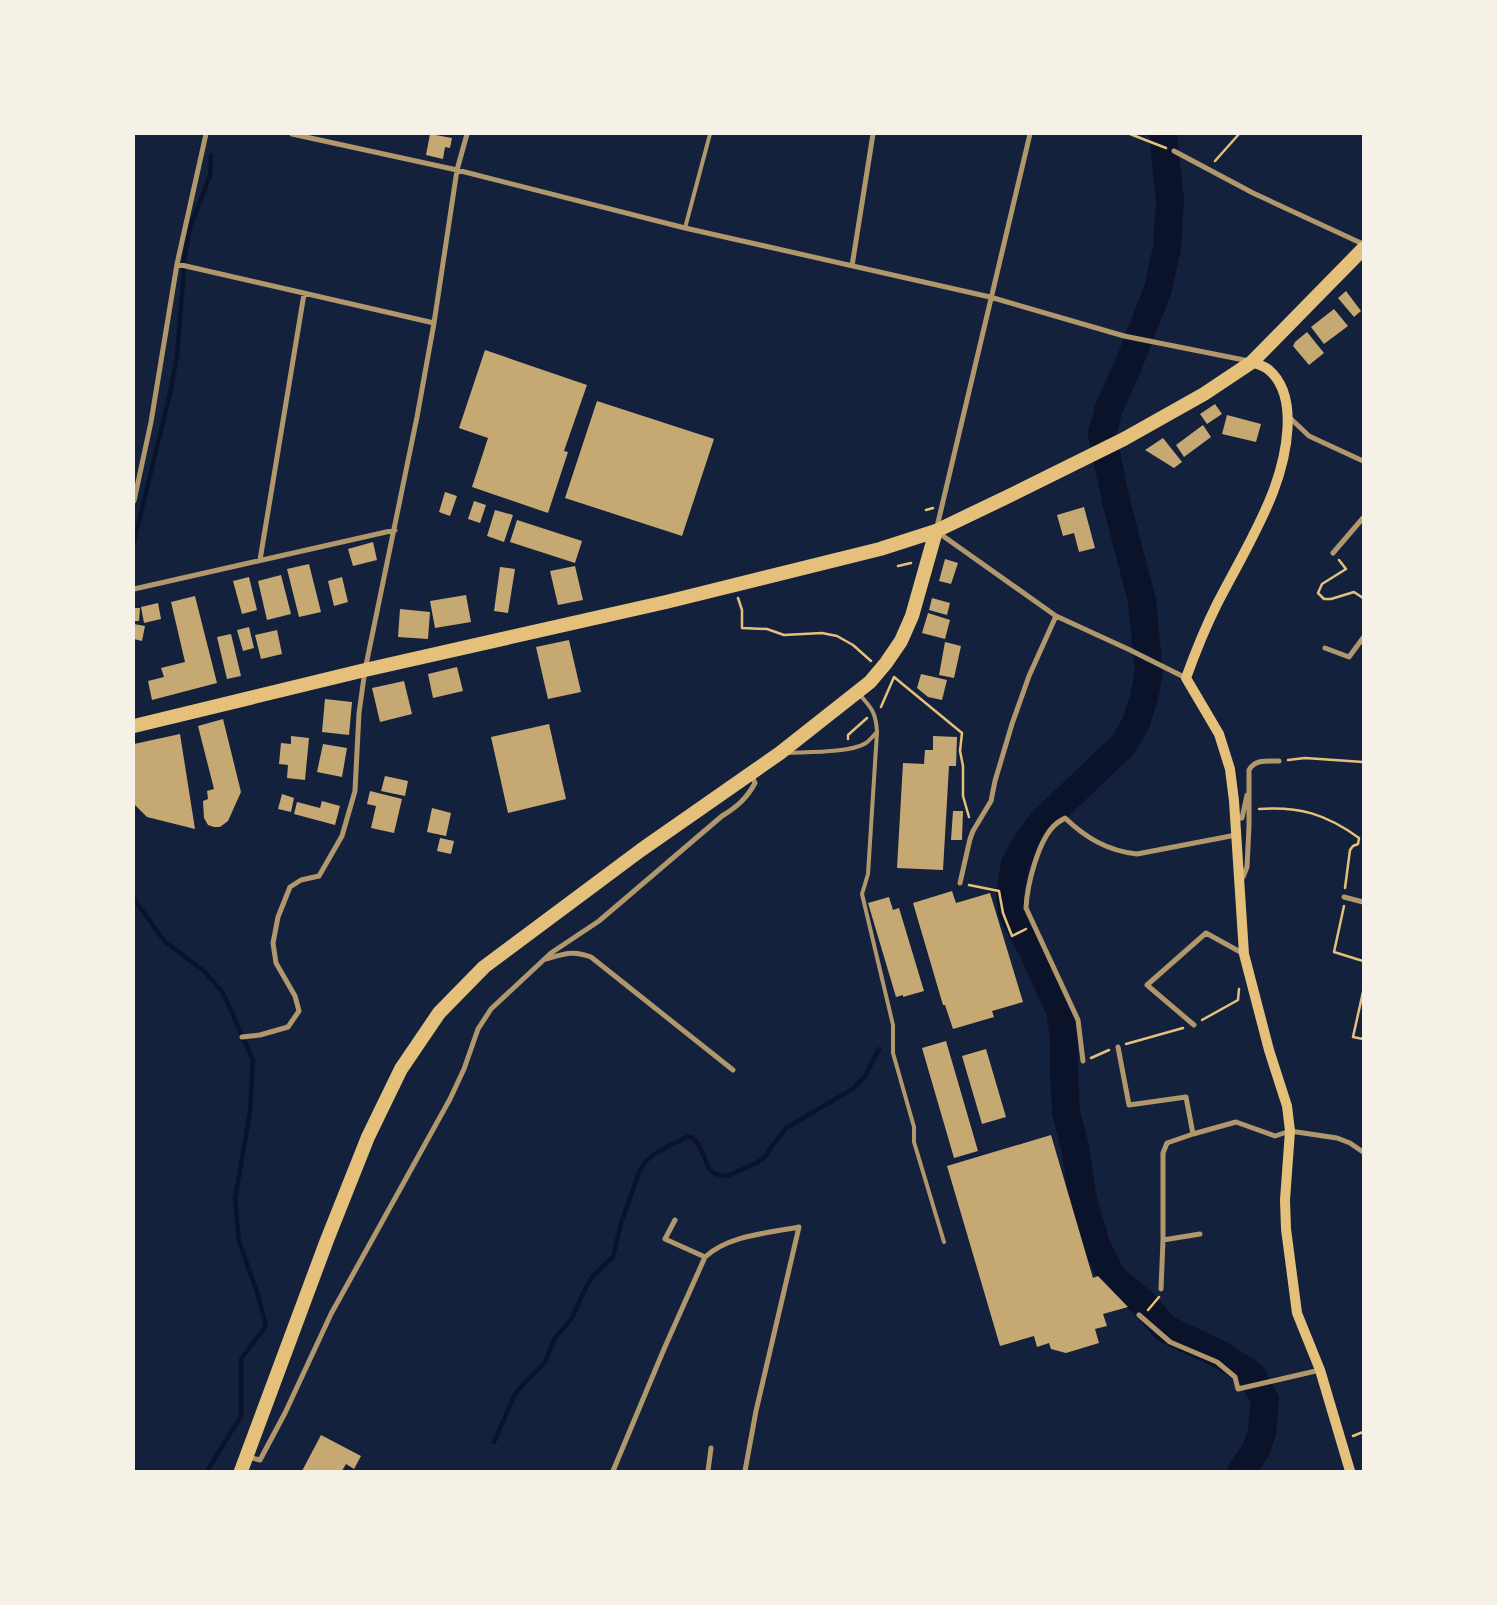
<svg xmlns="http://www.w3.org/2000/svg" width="1497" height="1605" viewBox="0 0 1497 1605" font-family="'Crimson Pro',serif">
<rect width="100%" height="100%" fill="#14213d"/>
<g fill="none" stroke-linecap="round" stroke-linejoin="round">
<path stroke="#0b132b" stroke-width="4.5" d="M134 542 171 389 177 355 185 256 190 227 210 176 211 155
M134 899 165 942 203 970 223 993 253 1060 250 1112 235 1198 239 1241 258 1295 266 1326 241 1359V1416L207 1471
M494 1442 514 1396 520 1388 545 1362 555 1338 572 1318 586 1287 593 1276 613 1257 621 1223 640 1170 647 1160 659 1151 687 1137 693 1138 700 1147 709 1169 715 1174 728 1176 758 1162 766 1156 772 1146 786 1128 853 1089 865 1076 879 1049"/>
<path stroke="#0b132b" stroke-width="28" d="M1163 134 1170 200 1167 248 1158 289 1128 366 1109 408 1102 434 1116 501 1142 601 1149 672 1144 698 1136 723 1123 745 1044 820 1028 841 1015 864 1010 893 1012 912 1033 951 1060 1011 1064 1037V1073L1066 1112 1075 1147 1083 1200 1096 1244 1112 1277 1143 1303 1166 1329 1221 1355 1252 1375 1265 1400 1262 1432 1256 1450 1241 1471"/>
</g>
<path fill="#c6a872" d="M430 134 452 138 450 148 445 147 443 159 426 155Z
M1346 291 1361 311 1354 317 1338 298Z
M1334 309 1348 326 1324 344 1311 327Z
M1307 332 1324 353 1309 365 1293 346 1295 342Z
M485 350 587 385 564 451 568 452 548 513 472 487 488 438 459 428Z
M597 401 714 439 682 536 565 498Z
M1215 404 1222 414 1207 424 1200 414Z
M1227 415 1261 424 1256 442 1222 434Z
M1203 425 1211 437 1184 457 1176 445Z
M1163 438 1182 462 1174 468 1145 450Z
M445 492 457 496 450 516 439 512Z
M474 501 486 505 480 523 468 519Z
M1084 507 1095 548 1079 552 1074 533 1063 536 1057 515Z
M495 510 513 515 504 542 487 536Z
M517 520 582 541 575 563 510 542Z
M373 542 377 560 353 566 348 549Z
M945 559 958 563 951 584 939 581Z
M309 564 321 612 299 617 287 569Z
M575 566 583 600 558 605 550 571Z
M500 567 515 569 508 613 494 611Z
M281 575 291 614 267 620 258 581Z
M249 577 257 610 242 614 233 581Z
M342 577 348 602 334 606 328 581Z
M466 595 471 622 435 628 430 601Z
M195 596 217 683 152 700 148 681 164 677 161 668 185 662 171 602Z
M932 598 950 603 947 615 929 610Z
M158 603 161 619 144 623 141 607Z
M134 608H140L139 621H134Z
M400 609 430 612 428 639 398 637Z
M928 613 950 620 945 639 922 633Z
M134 624 145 626 142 641 134 639Z
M249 627 254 648 243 651 237 630Z
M277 630 282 654 261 659 255 635Z
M231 634 241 676 227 679 217 637Z
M569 640 581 692 548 699 536 647Z
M945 642 961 646 954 678 939 675Z
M457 667 463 691 433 698 428 674Z
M921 674 947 680 942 700 928 697 917 688Z
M404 681 412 714 380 722 372 688Z
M325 699 352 702 349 735 322 732Z
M223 719 241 792 228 821 220 827H214L208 825 204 818 203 801 208 799 207 791 214 789 198 726Z
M549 724 566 799 508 813 491 737Z
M180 734 195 829 147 817 134 804V744Z
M291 736 309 738 305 780 287 778 288 765 279 764 281 743 291 744Z
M933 736 957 737 956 766H949L943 870 897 868 903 763 924 764 925 750H933Z
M323 744 347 748 342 777 317 772Z
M385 776 408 781 405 796 381 791Z
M370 791 402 799 394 833 371 828 376 806 367 804Z
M282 794 294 798 291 812 278 809Z
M322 801 340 806 335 825 294 814 297 802 320 808Z
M432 808 451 813 446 836 427 832Z
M953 811H963L962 840H951Z
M440 838 454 841 451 854 437 851Z
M952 891 956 903 990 893 1023 1002 992 1011 994 1017 953 1029 945 1005H943L913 903Z
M889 897 893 910 899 908 924 991 903 997V995L896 997 868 903Z
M946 1041 978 1151 954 1158 922 1048Z
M986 1049 1006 1117 982 1124 962 1056Z
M1051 1135 1093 1278 1098 1276 1128 1307 1103 1314 1107 1326 1095 1329 1099 1343 1066 1353 1051 1349 1049 1343 1037 1347 1034 1336 1000 1346 947 1166Z
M321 1435 361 1456 354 1469 346 1464 342 1471H302Z"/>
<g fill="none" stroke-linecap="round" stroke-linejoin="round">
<path stroke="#e5c07b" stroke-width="2.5" d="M1130 134 1166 148
M1215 161 1239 134
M926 510 933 508
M1339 560 1346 569 1322 584 1318 593 1324 599H1331L1354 592 1363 598
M898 566 911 563
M738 598 742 610V628L767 629 784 635 822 633 837 636 853 645 871 661
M881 707 894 677 962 733 960 751 963 766V796L969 817
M848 739V735L867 718
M1288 760 1305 758 1363 762
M1259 809C1299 806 1326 814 1359 838L1358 844 1353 846 1350 850 1345 888
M969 885 999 891 1003 913 1012 936 1026 929
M1344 906 1334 952 1363 961
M1363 992 1353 1037 1363 1039
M1202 1020 1238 1000 1239 989
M1126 1044 1183 1028
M1091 1058 1109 1050
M1148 1310 1159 1297
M1353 1436 1363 1432"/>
<path stroke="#b1986c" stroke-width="4" d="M685 228 710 134
M859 694C872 708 876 713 877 732L868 874 862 894 893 1025V1053L914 1127V1142L944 1242
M788 753C806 752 851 753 866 743 870 740 874 735 877 732"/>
<path stroke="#b1986c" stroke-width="5" d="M292 134 457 170 685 228 990 297 1124 336 1249 361
M1030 134 936 531 1056 616 1130 650 1186 678
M1174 151 1253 193 1363 244
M177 264 434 323
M852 266 873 134
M1288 416 1309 436 1363 461
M134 501 151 422 177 264 206 134
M1333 553 1363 518
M260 560 304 294
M134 589 395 530
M1325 648 1349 657 1363 638
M1235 819 1242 818 1247 795
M1240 878 1243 877 1247 867 1249 826V770C1255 759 1268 761 1279 761
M960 883 970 839 973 831 991 801 995 781 1012 724 1029 676 1056 616
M1344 897 1363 902
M546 959C565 954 572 950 591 957L733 1070
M1194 1025 1147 985 1206 933 1244 954
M242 1037 260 1035 288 1027 299 1011 295 996 276 963 273 943 278 917 290 887 301 880 319 876 342 836 355 791 359 713 365 670 417 417 434 323 457 170 467 134
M1118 1047 1129 1105 1186 1097 1193 1134
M1083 1061 1078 1020 1026 908C1027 886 1038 839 1056 824 1058 822 1062 820 1065 818 1086 838 1108 851 1137 854L1236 835
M675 1220 665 1239 705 1257
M1163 1240 1200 1234
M1161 1289 1163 1240V1153L1167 1143 1193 1134 1236 1122 1275 1136 1290 1131 1337 1138 1350 1143 1363 1152
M1139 1315 1170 1342 1217 1362 1235 1377 1238 1389 1320 1370
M248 1457 260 1460 285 1413 331 1314 450 1099 464 1069 478 1029 491 1009 551 953 599 921 722 816C737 807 747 798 755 783L751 774
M613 1471 664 1349 705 1257C729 1235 769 1233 799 1227L756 1411 745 1471
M708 1471 711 1448"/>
<path stroke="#e5c07b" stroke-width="10" d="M1252 362C1257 364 1264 366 1269 370 1300 397 1286 458 1273 492 1258 531 1236 567 1217 604 1205 628 1195 653 1186 678L1219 734 1230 769 1234 801 1244 954 1269 1050 1287 1106 1290 1131 1285 1200 1286 1229 1297 1313 1320 1370 1350 1471"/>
<path stroke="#e5c07b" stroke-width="14" d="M134 726 365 670 666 602 880 549 936 531 1011 495 1124 439 1204 394 1252 362 1363 249
M241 1471 327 1240 368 1137 401 1069 439 1013 484 967 641 850 780 753 870 682 886 663 901 641 912 616 936 531"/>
</g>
<rect width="1497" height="1605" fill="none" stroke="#f6f1e7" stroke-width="270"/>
</svg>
